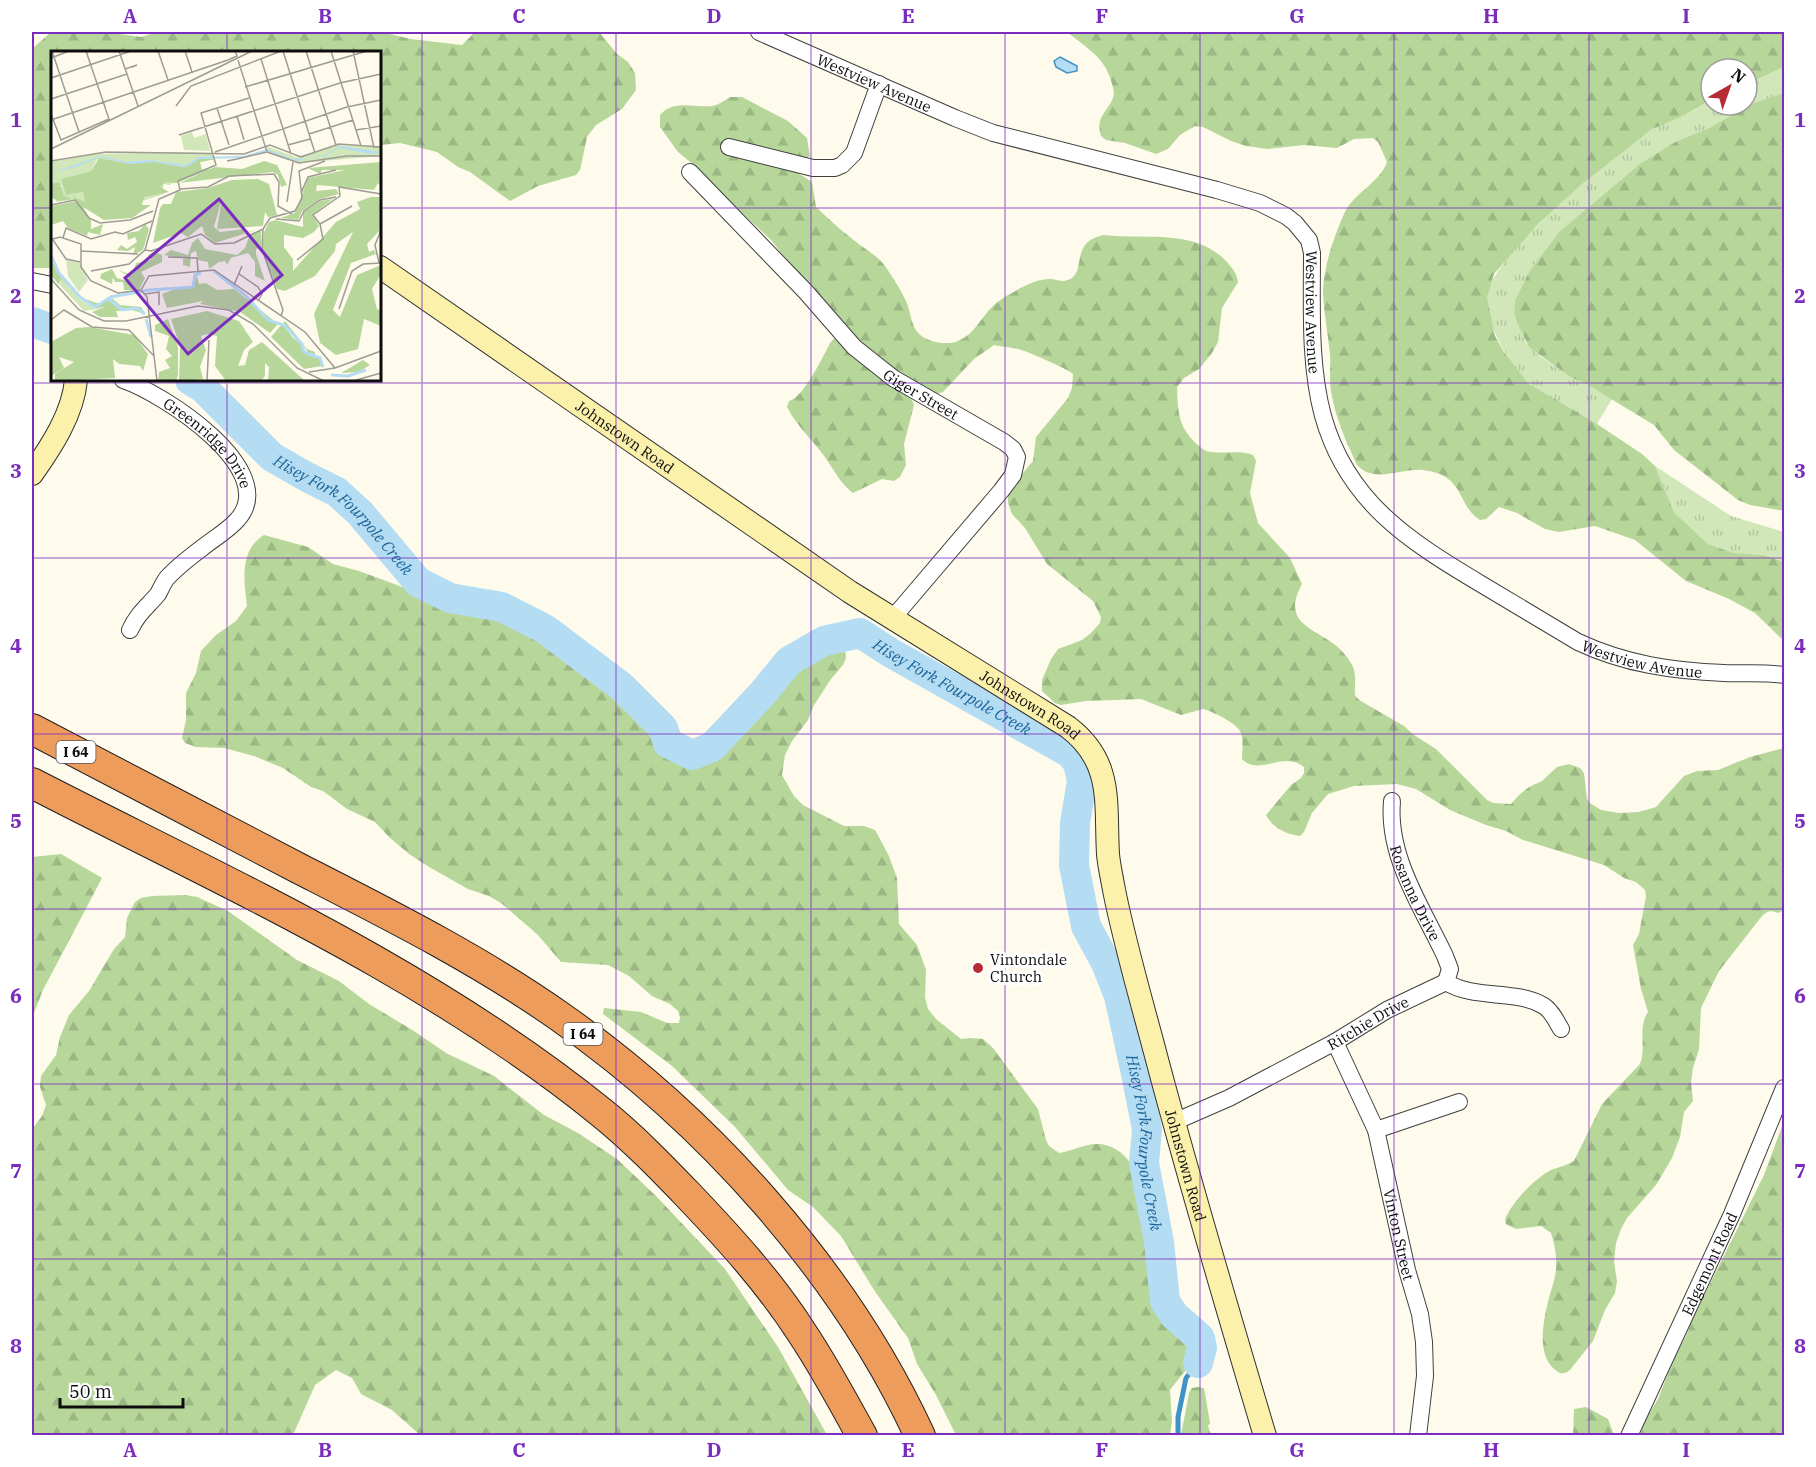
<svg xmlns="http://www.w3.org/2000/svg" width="1816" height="1467" viewBox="0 0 1816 1467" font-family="'IBM Plex Serif',serif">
<defs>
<pattern id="grass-tufts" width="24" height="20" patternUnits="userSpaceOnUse" patternTransform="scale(1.5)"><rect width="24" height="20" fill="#d1e7b9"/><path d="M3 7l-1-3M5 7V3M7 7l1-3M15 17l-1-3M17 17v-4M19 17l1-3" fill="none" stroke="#b2c59e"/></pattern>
<pattern id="forest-firs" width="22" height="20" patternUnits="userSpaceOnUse" patternTransform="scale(1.5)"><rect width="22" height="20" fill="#b6d799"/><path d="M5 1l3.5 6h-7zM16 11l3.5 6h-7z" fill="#9bb783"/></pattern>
</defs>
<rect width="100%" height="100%" fill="#fefbed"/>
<path fill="url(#grass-tufts)" d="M1784 67V93L1737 112 1711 127 1675 142 1663 150 1596 202 1559 232 1529 272 1515 300 1514 313 1526 343 1540 356 1570 377 1588 385 1612 399 1597 424C1577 412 1547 400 1530 385 1510 365 1486 326 1487 297 1488 258 1619 149 1654 128 1662 123 1671 122 1679 118 1690 112 1701 106 1711 100V105H1747V84Z
M1655 466 1731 516 1784 532V562L1765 555 1734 553 1708 544 1674 512Z"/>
<path fill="url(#forest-firs)" d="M51 32H109L112 33 141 37 158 32H381L411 39 462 45 472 35V32H599L617 54 628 62 635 73 636 90 622 109 596 125 587 137 580 170 576 175 538 186 510 201 470 172 458 167 437 152 400 143 380 145V52H52V268H32V49Z
M1067 32H1784V67L1747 84V69H1711V100L1679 118 1652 129 1582 184 1538 224 1494 274 1487 298 1495 336 1504 352 1529 384 1597 424 1642 454 1655 466 1674 512 1708 544 1734 553 1764 555 1784 562V641L1755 613 1729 599 1686 581 1635 540 1595 526 1559 532 1545 529 1517 513 1499 507 1486 519 1480 520C1456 505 1466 475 1423 470 1401 468 1374 484 1357 465 1346 441 1335 417 1331 391 1329 378 1331 367 1330 354 1328 334 1324 314 1323 294 1323 268 1333 239 1344 214 1353 193 1379 184 1387 162L1378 142 1373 138 1354 139 1337 148 1304 145 1268 149 1246 146 1231 141 1203 127 1195 126 1180 135 1168 149 1156 154 1125 143 1106 140 1101 136C1095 116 1107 113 1113 98 1115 93 1113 88 1112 84 1106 58 1087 48 1067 32Z
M1784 93V511L1750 505 1738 500 1674 450 1654 425 1588 385 1570 377 1529 347 1518 325 1514 313 1515 300 1529 272 1559 232 1640 164 1675 142 1711 127 1749 105Z
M730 97H742L788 121 807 138 810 156 803 160 796 172 812 182 816 207C827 217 838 228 850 237 860 246 877 255 885 266 892 276 901 290 906 301 912 314 910 328 923 337 932 343 949 345 958 341 975 334 981 317 993 306 998 301 1006 296 1012 293 1023 286 1037 279 1050 279 1056 279 1062 283 1068 280 1088 273 1068 242 1104 235 1145 240 1194 228 1226 261 1232 268 1237 273 1238 282L1222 308 1218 342 1212 353 1199 369 1184 378 1177 387C1178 413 1178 428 1199 446 1203 449 1206 452 1211 452 1226 454 1239 450 1253 455L1256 461 1250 493 1258 523 1290 558 1302 584C1277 630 1326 628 1346 656 1359 672 1354 678 1355 695L1359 700 1404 726 1414 735 1436 749 1487 800 1493 803 1511 804 1519 795 1529 787 1542 781 1557 767 1569 764 1580 768 1584 773 1587 799 1590 803 1601 810 1619 813 1639 812 1656 807 1684 776 1697 771 1718 770 1750 757 1784 748V910L1778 913C1771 910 1767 911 1762 916L1719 971 1701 1008 1699 1049 1693 1068 1691 1083 1693 1101 1684 1112 1680 1137 1672 1158 1656 1185 1627 1218 1621 1229 1616 1243 1614 1262 1617 1281 1615 1293 1605 1310 1593 1341 1570 1370C1563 1375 1560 1374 1554 1369 1537 1354 1543 1322 1548 1302 1550 1292 1555 1281 1556 1270 1557 1258 1555 1244 1551 1233L1541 1226 1516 1229 1506 1224 1505 1219C1513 1201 1534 1179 1551 1170 1559 1167 1567 1165 1574 1161L1602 1104 1640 1064C1647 1047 1637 1028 1648 1012L1641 989 1633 945 1639 934 1646 896 1645 890 1636 882 1624 878 1604 865 1523 840 1506 831 1486 825 1450 810 1416 789 1397 784 1354 786 1328 794 1312 813 1304 832 1300 836C1286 834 1273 828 1266 815L1291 785 1301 778 1304 773V767C1282 750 1260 777 1242 759 1242 751 1244 738 1240 731 1236 723 1212 711 1203 709L1181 715 1141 699 1086 701 1061 705 1055 703 1042 691V680L1051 659 1058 649 1082 640 1091 633 1100 623 1101 617 1093 601 1047 564 1025 528 1012 514 1008 503V497L1012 486 1033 461 1036 437 1068 398 1072 388 1073 374C1068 369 1027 351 1018 349 1010 347 1002 347 994 345L974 359 943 392 937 394 902 376 849 331 795 272 772 241 715 187 700 170 678 152 660 127V115C674 99 693 108 712 106 718 105 724 101 730 97Z
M834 339 902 392 912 400 914 405 904 444 906 465 900 477 894 481 882 479 853 493C841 484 835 472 827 460 814 441 797 427 787 407L789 401C803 398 823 357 830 343Z
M264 535 308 547 333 564 359 571 405 588 429 602 479 610 539 632 600 680 652 725 664 748 675 760 693 765 712 761 723 754 770 691 798 659 810 653 835 646 845 652 846 658 843 665 831 679 814 705 808 720 792 741 785 755 782 775 794 796 803 805 844 826H864L875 830 888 854 897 878 899 924 917 945 926 970 925 997 928 1009 936 1019 961 1039 970 1038 983 1039 993 1048 1038 1109 1046 1140 1049 1146 1059 1153C1072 1151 1086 1143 1099 1144 1159 1149 1149 1268 1160 1310 1165 1326 1191 1334 1196 1357L1170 1390 1172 1421 1170 1435H956L936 1395 917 1364 908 1338 874 1290 841 1236 813 1207 788 1190 735 1127 672 1066 603 1014 604 1008 641 1012 667 1023H679L680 1017 678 1011 670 1004 652 996 629 976 608 965 561 962 537 934 501 903 489 896 468 889 429 867 409 854 389 837 375 822 347 809 323 791 311 787 283 768 254 756 224 748 196 747 185 743 182 738 186 720V693L196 673 201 651 216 635 236 621 247 606C244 581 239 550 264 535Z
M61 854 102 878 43 990 32 1018V857Z
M185 895 197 897 228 911 297 960 339 981 369 1004 414 1031 446 1053 494 1076 544 1115 578 1133 617 1159 656 1196 725 1269 778 1347 827 1435H420L392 1410 361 1394 352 1378 336 1370 315 1385 293 1435H32V1129L42 1116 46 1105 40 1087 41 1076 56 1055 60 1037 69 1015 89 991 114 949 125 937 127 918 135 902 141 898 152 896Z
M1784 1121V1435L1640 1436 1645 1420 1658 1399 1674 1358 1686 1336 1693 1318 1764 1175Z
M1198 1387 1204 1388 1210 1423 1208 1426 1211 1435H1181L1189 1393 1192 1388Z
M1586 1407 1608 1419 1614 1435H1573L1574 1409Z"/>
<path fill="#b4ddf3" stroke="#3f93c7" stroke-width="1.5" d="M1060 57 1077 66V71L1067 73 1056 67 1054 61Z"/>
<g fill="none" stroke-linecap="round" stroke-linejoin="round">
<path stroke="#3f93c7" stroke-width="5" d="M1178 1436V1417L1186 1378 1198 1363"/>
<g stroke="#b4ddf3" stroke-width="30">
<path d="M32 322 52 329"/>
<path id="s1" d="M190 380 203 388 272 457 307 477 337 492 360 513 418 582 450 598 502 607 545 629 622 687 663 728 668 743 692 755 712 747 762 694 789 661 824 641 860 633 891 653 1070 753 1078 763 1082 781 1075 823 1074 865 1086 926 1106 963 1119 996 1135 1069 1147 1129 1144 1163 1159 1242 1165 1301 1174 1315 1200 1338 1202 1348 1198 1363"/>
</g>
<g stroke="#404040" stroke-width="18">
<g id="street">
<path id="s2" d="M759 32 955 118 993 133 1217 190 1260 203 1286 216 1295 223 1309 240 1312 253C1312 306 1309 364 1323 416 1347 502 1409 541 1481 584 1513 603 1546 623 1578 642 1625 664 1673 671 1724 673 1744 674 1764 672 1784 675"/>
<path d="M729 147 813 168H835L842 165 854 153 879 84"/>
<path id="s3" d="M690 172 806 292 854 347 893 378 1004 442 1013 449 1017 457 1013 475 1001 491 892 619"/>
<path d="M32 281 52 285"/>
<path id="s4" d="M123 380C162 393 281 469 238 519 229 530 213 539 202 548 190 557 177 567 167 578 163 583 161 589 158 594 147 607 138 613 130 630"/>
<path id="s5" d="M1392 801C1387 857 1422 907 1445 956L1450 969 1446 982"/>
<path d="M1446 982C1474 1000 1516 989 1544 1006 1552 1011 1556 1021 1561 1029"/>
<path id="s6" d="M1335 1042 1376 1130 1407 1270 1420 1314 1424 1342 1425 1376 1418 1436"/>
<path id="s7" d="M1174 1122 1229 1098 1335 1042 1387 1010 1446 982"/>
<path d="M1376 1130 1459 1102"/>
<path id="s8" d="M1629 1436 1732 1214 1784 1088"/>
</g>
</g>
<g stroke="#2f2f2f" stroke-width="24">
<g id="secondary">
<path id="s9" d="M380 267 850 592 1068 727C1114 762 1105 803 1108 854 1109 866 1112 878 1114 890 1125 945 1141 999 1155 1052 1189 1181 1227 1308 1265 1436"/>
<path d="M32 474C51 447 73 414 76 380"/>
</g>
</g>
<g stroke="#1e1e1e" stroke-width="32">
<path id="highway" d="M32 729C121 775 211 823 300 869 388 914 478 959 559 1016 706 1119 844 1271 920 1436
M32 783C226 883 431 974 602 1113 633 1138 661 1167 688 1195 729 1238 770 1283 802 1333 824 1366 843 1401 862 1436"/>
</g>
<use href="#street" stroke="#fff" stroke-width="16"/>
<use href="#secondary" stroke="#fbf1ab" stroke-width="22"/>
<use href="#highway" stroke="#ee9c5c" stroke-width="30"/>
</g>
<path fill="none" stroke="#7b2cbf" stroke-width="1.5" stroke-opacity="0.55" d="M227 32V52M422 32V1436M616 32V1436M811 32V1436M1005 32V1436M1200 32V1436M1394 32V1436M1589 32V1436M32 208H52M380 208H1784M227 380V1436M32 383H1784M32 558H1784M32 734H1784M32 909H1784M32 1084H1784M32 1259H1784"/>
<circle fill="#b62b34" stroke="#fff" stroke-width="2" cx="978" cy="968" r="6"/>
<g text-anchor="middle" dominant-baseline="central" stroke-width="6" stroke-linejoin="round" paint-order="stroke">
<g fill="#fff" stroke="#565656" stroke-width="1.5">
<rect x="56.5" y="741" width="39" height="22" rx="4.5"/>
<rect x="563.5" y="1023" width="39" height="22" rx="4.5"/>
</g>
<g font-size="14" font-weight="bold" fill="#0d0d0d">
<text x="76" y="752">I 64</text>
<text x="583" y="1034">I 64</text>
</g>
<g font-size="15" fill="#0d0d0d" stroke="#fff">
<text stroke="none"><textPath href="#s2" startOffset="126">Westview Avenue</textPath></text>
<text stroke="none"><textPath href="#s2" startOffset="666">Westview Avenue</textPath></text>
<text stroke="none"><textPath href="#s3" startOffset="322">Giger Street</textPath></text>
<text stroke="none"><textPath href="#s9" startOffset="298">Johnstown Road</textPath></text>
<text stroke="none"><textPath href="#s4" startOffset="108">Greenridge Drive</textPath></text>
<text stroke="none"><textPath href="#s2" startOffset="1188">Westview Avenue</textPath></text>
<text stroke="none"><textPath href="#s9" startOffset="784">Johnstown Road</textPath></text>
<text stroke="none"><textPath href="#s5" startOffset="96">Rosanna Drive</textPath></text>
<text stroke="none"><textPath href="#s7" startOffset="218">Ritchie Drive</textPath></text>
<text stroke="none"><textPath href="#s9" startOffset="1288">Johnstown Road</textPath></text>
<text stroke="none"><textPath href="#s6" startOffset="204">Vinton Street</textPath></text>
<text stroke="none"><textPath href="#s8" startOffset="190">Edgemont Road</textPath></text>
</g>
<g font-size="15" fill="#0d0d0d" stroke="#fff" text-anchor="start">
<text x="990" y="959">Vintondale<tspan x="990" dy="17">Church</tspan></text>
</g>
<g font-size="16" font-style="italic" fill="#1c6499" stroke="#fff">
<text stroke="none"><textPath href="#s1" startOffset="206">Hisey Fork Fourpole Creek</textPath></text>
<text stroke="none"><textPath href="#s1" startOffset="963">Hisey Fork Fourpole Creek</textPath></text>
<text stroke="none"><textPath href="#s1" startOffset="1503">Hisey Fork Fourpole Creek</textPath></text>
</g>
</g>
<g transform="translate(51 51)">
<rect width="330" height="330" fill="#fefbed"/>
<path d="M141 81 143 87 155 83 159 100 133 99 130 85ZM285 94 330 96V105L247 112 218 101 215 95 245 106ZM123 101 161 102 164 108 132 115 113 113 125 129 119 134 112 133 113 143 82 153 40 150 32 157 22 149 5 151 3 140 12 135 0 133V111L45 103ZM46 108 49 123 14 136 10 128 40 120ZM15 209 29 212 37 229 28 241 17 225ZM10 228 32 251 44 257H54L33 260 9 234Z" fill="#d1e7b9" fill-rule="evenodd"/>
<path d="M48 107 77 113 102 111 134 116 148 108H164L149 111 151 119 160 118 125 132 115 131 109 136 118 141 93 146 91 154H100L81 167 53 169 32 156 40 169V178L52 173 49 184 37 181 36 185 17 177 12 170 0 174V155L26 150 21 145 34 151 32 141 15 144 10 128 40 120ZM213 110 226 114 236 134 230 136 227 124 222 121 128 132 164 116 191 118ZM330 111V136L327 132 323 139 266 134 265 140 285 138 288 143 269 148 251 160 247 169 229 167 244 162 257 127 294 119H271L269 123 257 117ZM207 128 218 133 226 164 217 166 214 161 212 175 166 178 171 147 163 176 169 181 193 178V182L208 178 164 192 154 184 151 175 137 186 130 182 102 192 109 157 112 153H120L125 141 157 137 181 129ZM8 131 13 145 21 148 7 150 0 146V133ZM320 146H330V178L316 193 318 201 323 199 325 203 300 212 282 259 289 266 306 224 330 214V223L321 238 326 258 330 260V275L313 268 307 298 285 304 269 292 263 263 302 181 285 193 284 200 264 225 234 240 226 238 211 198 213 181 218 171 224 169 252 176V161L269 150 282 148 262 163 268 175 263 181 252 187 233 184V196L242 208V220L285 171 309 158 306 151ZM94 173 98 178 92 199 82 204 84 196 77 200 66 199 70 194 76 198 86 191 84 186 77 189 76 182 88 180ZM210 179V196L205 198V203L214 230 204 225V211L197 202 180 207 176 214 174 210 168 211 158 218 157 211 147 209 145 200 140 202 139 216 132 214V208H137L113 204 120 199 137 204 141 192 147 187 154 198 186 204 194 197 199 183ZM102 201 111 204V211L90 221 94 227 88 239H73L72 231H64L62 226 61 233 49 227 50 223 61 218 66 227 76 230 78 225 67 219 81 224 85 212 100 209 97 204ZM0 208 11 227 35 251 34 248 49 253 63 243 56 249 61 247 69 254 90 256 94 263 81 259 65 260 67 266H49L41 261 54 256 45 257 33 251 10 228 8 234 0 224ZM146 224 148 233 155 232 166 239 183 238 227 273 219 282 189 261 149 253 152 250 116 257 111 243 129 236 142 237ZM156 260 188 270 202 291 193 299 187 315 194 314 198 299 211 291 254 330H217L218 316 214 312V325L210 330H175L164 315 166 285 156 283 150 285 155 299 149 316 152 328 128 330 129 295 120 268ZM117 268 127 296V324L125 330H107L108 321 119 317 114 309 121 305 115 298 118 285 104 280V274ZM234 270 256 298 264 301V304H258L268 308 271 315 253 318 220 286 231 273 242 287 251 293 253 301 258 303 251 292 232 272ZM38 276 83 284 97 303 92 320 89 315 68 313 62 308 64 327 4 330V323L23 311 8 306 13 317 0 325V291L25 277ZM312 309 319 314 307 321 290 322Z" fill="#b6d799"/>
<path d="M289 95 330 101 321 103 288 97 274 105 245 110 216 100 192 107 148 108 139 114 134 116 102 111 77 113 50 106 24 116 0 122 50 105 75 111 98 109 135 114 148 106 193 105 216 98 241 108H256L274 104Z" fill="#b4ddf3"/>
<path fill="none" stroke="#b4ddf3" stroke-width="3" d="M0 204 8 222 29 246 44 256 60 246 98 239 142 236 144 224 150 222M163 220 195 245M195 245 217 269 233 274 251 293 253 301 269 307 272 316M58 248 71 259 86 257 94 263M95 268 100 286M280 324 297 325 315 319"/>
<path fill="none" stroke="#9e9c93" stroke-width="1.5" d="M1 0 28 81M68 0 87 55M107 0 117 29M134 0 141 21M232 0 264 102M255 0 285 94M280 0 310 95M302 0 323 97M0 7 18 0M210 8 240 103M187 9 216 101M74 18 86 14 81 16M0 27 80 0M194 36 316 0M0 48 76 23M125 55 140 35 230 0M166 57 178 94M0 63 10 89 58 68 35 0M186 65 193 89M0 69 177 9 186 5 184 0M305 79 330 75M258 83 302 69M128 84 289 32 330 23M237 94 259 88M0 98 201 0M164 101 296 56 330 49M216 101 248 112 296 105H330M186 108 216 101M0 110 55 101 193 103 219 94 250 106 288 93 330 96M176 110 186 108 176 110M129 138 157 136 178 125 223 123 228 131 227 155 241 163M250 142 257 126 285 119M237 144 236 151 242 111M0 154 24 149 38 167 49 172 79 169 102 160M225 168 248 170 253 160 269 149 285 146M269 173 262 164 289 145 288 136 330 143M269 173 301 155M0 186 15 208 29 211M12 187 15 177 40 188 64 181 72 183 101 170M2 188 9 186 30 193V216L40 230 67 242 90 239M94 199 100 200 150 183 164 193 183 192 212 178M30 200 87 203M117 206 146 207 147 220M246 209 272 188 269 173M328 212 324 194 330 179M40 220 78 213 94 199 108 148 129 139 127 130 165 114 150 62 198 47M188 223 207 236 211 243 207 250M0 228 28 259 53 270H75L147 255 178 259 202 273 246 317 273 330M330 233V253M183 234 191 215M90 239 98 225 163 219 254 281 284 317M90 239 96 246 106 330M94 243 108 241V254M288 258 301 220 312 213 330 212M230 265 232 259 211 198 212 178 219 167 244 160 251 147 248 120 274 110M0 269 13 259 41 276 78 279 103 305M284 317 330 300M258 321 284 317M156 330 158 289M302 330 330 322"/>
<path fill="#7b2cbf" fill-opacity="0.15" stroke="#7b2cbf" stroke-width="3" d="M168 148 231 224 137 303 74 227Z"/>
<rect width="330" height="330" fill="none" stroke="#0d0d0d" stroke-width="3"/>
</g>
<rect width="1816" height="1467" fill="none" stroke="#ffffff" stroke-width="66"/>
<g transform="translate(1729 87) rotate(40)"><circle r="28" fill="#ffffff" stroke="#9e9e9e" stroke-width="1.5"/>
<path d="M0-4.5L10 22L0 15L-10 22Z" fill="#b62b34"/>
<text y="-9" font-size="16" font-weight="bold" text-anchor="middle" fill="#0d0d0d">N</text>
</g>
<path d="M60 1398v9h123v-9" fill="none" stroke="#0d0d0d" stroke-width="3"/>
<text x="69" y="1398" font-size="18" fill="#0d0d0d" stroke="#ffffff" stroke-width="4.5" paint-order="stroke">50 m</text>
<rect x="33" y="33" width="1750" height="1401" fill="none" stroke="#7b2cbf" stroke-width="2"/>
<g font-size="20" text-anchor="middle" font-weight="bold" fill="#7b2cbf">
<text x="130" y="23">A</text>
<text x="325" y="23">B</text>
<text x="519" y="23">C</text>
<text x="714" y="23">D</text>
<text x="908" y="23">E</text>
<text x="1102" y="23">F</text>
<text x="1297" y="23">G</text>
<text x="1491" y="23">H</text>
<text x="1686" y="23">I</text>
<text x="16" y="127">1</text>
<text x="1800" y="127">1</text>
<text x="16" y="303">2</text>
<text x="1800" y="303">2</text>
<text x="16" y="478">3</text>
<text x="1800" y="478">3</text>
<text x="16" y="653">4</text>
<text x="1800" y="653">4</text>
<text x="16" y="828">5</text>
<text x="1800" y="828">5</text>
<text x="16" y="1003">6</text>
<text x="1800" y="1003">6</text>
<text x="16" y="1178">7</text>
<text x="1800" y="1178">7</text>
<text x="16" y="1353">8</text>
<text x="1800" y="1353">8</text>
<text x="130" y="1457">A</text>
<text x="325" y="1457">B</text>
<text x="519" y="1457">C</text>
<text x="714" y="1457">D</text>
<text x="908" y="1457">E</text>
<text x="1102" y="1457">F</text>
<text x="1297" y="1457">G</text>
<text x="1491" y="1457">H</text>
<text x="1686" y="1457">I</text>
</g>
</svg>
